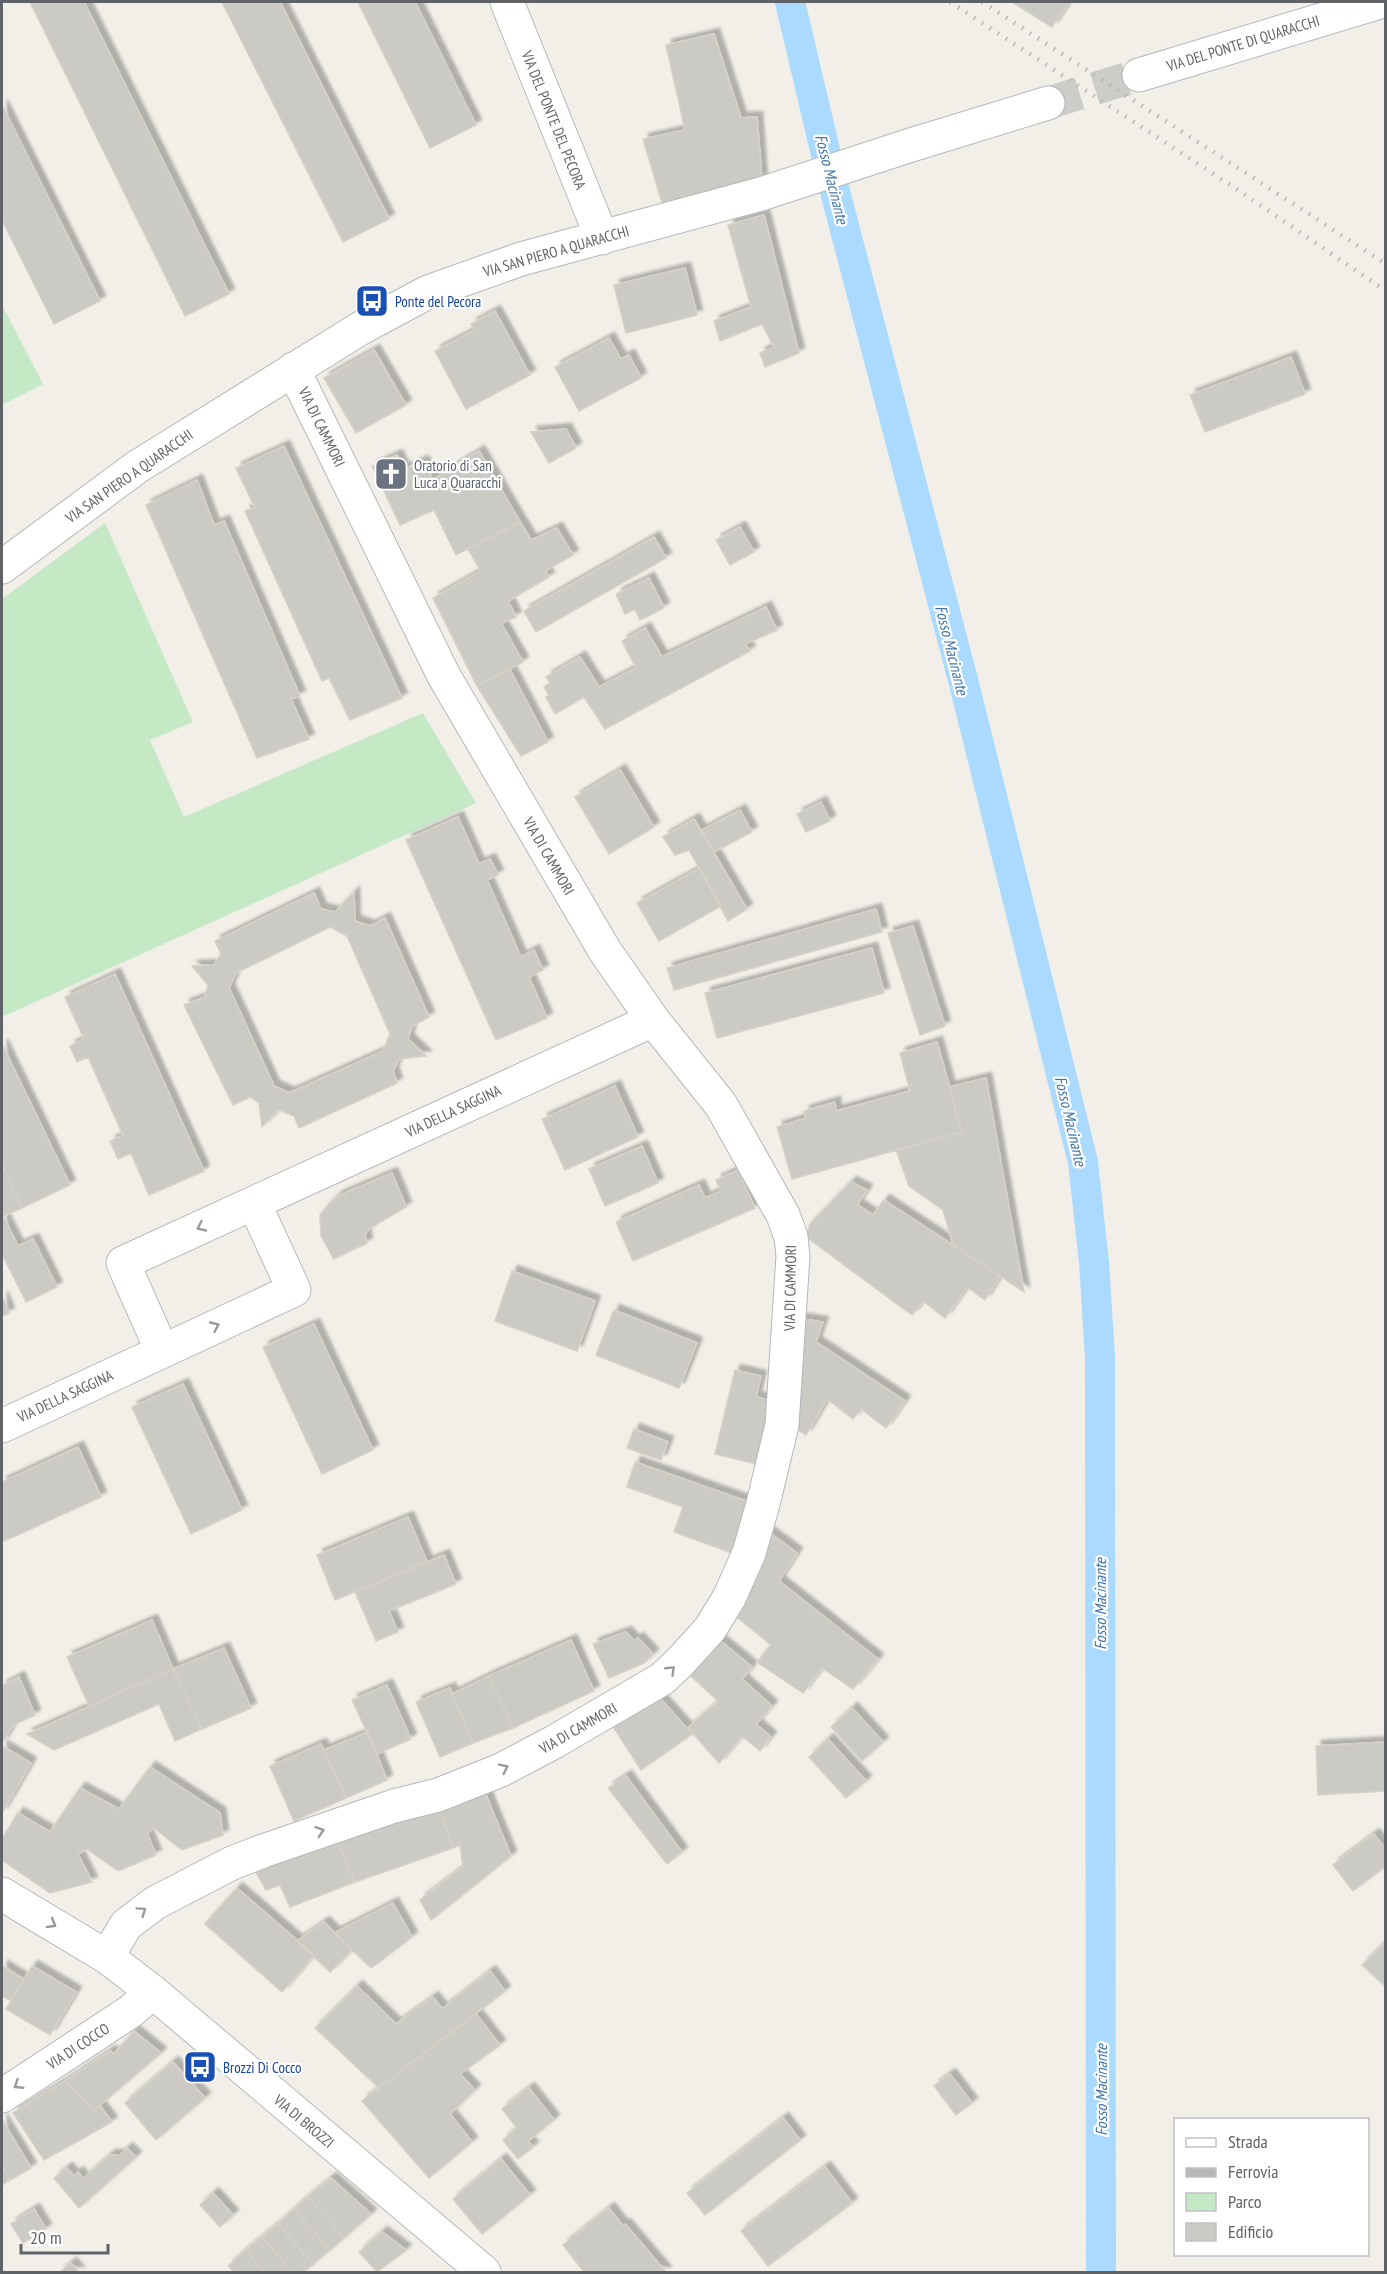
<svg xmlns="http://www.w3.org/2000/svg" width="1387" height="2274" viewBox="0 0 1387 2274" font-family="'PT Sans Narrow',sans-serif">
<defs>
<filter id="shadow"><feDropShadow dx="5.5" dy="-5.5" stdDeviation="1.5" flood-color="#0004"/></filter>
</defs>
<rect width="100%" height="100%" fill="#f1efe8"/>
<path fill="#c5e8c5" d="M2 305 43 384 2 405Z
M105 523 193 722 150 740 184 817 423 713 476 803 2 1017V599Z"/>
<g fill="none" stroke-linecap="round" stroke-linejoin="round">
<path stroke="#aadaff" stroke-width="30" d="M790 2 833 184 963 680 1083 1162 1094 1263 1100 1357 1101 2272"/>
</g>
<path fill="#cccac5" stroke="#d6d1c6" stroke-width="1.5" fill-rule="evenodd" filter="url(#shadow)" d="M30 2H84L229 294 185 316Z
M222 2H280L389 219 343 242Z
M358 2H415L476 125 430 148Z
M1012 2H1069L1052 27Z
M714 34 741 118 757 117 762 181 664 210 643 139 685 130 666 45Z
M2 105 100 301 54 324 2 220Z
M764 215 799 353 765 367 760 353 774 347 762 324 720 341 714 321 751 307 728 225Z
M685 268 697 315 626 333 614 285Z
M495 311 530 375 466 409 435 351 475 330 471 324Z
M609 338 621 359 629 355 641 378 579 411 555 367Z
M374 350 406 405 356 433 324 378Z
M1291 357 1305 394 1205 432 1190 395Z
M566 429 576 448 549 463 531 432Z
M284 446 402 698 350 720 329 678 322 681 245 511 255 508 236 468Z
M479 451 520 522 456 555 434 510 400 525 383 489 408 478 404 469 423 461 433 480Z
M397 455 408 478 383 489 372 466Z
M197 480 214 525 224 521 300 696 291 699 309 739 257 758 146 505Z
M520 522 531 540 557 528 573 555 545 571 549 577 508 601 516 617 501 623 523 662 477 686 433 598 481 571 468 549Z
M740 527 754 552 730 565 716 540Z
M654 537 666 558 536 632 524 611Z
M649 578 664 608 640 620 635 609 625 614 616 594Z
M766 607 777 630 745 644 750 651 605 729 584 697 555 714 546 697 549 695 544 687 550 683 546 677 580 657 599 687 636 668 622 641 645 628 662 657Z
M509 668 548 742 521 756 477 686Z
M620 770 654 827 609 854 575 797Z
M821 802 830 821 806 832 797 814Z
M740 810 752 832 714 852 702 830Z
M458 817 479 864 490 859 498 875 487 880 521 957 534 950 543 970 529 977 547 1018 496 1040 406 840Z
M694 819 747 909 728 921 689 850 675 855 663 837Z
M700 868 721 906 659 941 637 903Z
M354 892 355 921 370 926 385 918 429 1017 412 1026 408 1039 426 1056 399 1059 393 1071 397 1083 299 1128 294 1116 279 1110 262 1127 259 1103 250 1097 233 1105 184 1005 205 997 208 985 192 966 214 965 221 954 215 941 314 893 321 909 335 912ZM330 927 347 936 390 1034 383 1051 289 1093 274 1086 229 988 236 973Z
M876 909 882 932 674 990 667 968Z
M913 926 945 1026 920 1035 888 933Z
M872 948 884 993 717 1038 705 993Z
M115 974 204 1171 149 1195 131 1153 118 1159 110 1141 123 1135 88 1057 77 1062 70 1046 84 1039 65 997Z
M937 1042 962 1132 792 1179 777 1127 806 1118 804 1111 835 1102 836 1111 910 1091 900 1053Z
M2 1044 70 1185 22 1208 2 1165Z
M986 1078 1024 1292 953 1245 943 1210 909 1186 896 1150 962 1132 949 1087Z
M615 1086 638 1137 565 1170 542 1119Z
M642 1146 658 1183 605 1206 589 1169Z
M2 1165 22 1208 3 1216 18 1246 33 1239 57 1287 26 1302 2 1254Z
M738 1170 755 1208 633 1261 616 1222 699 1185 705 1198 721 1191 716 1180Z
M392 1173 406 1207 370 1228 365 1234 367 1243 334 1259 321 1236 320 1215 329 1204 338 1196Z
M851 1182 867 1190 857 1205 873 1215 884 1200 1000 1276 985 1300 967 1287 945 1318 923 1301 912 1315 806 1237 810 1224Z
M512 1271 595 1301 577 1351 495 1321Z
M2 1296 9 1313 2 1316Z
M614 1310 697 1343 679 1388 596 1355Z
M796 1318 823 1322 816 1342 905 1401 886 1428 861 1409 853 1419 827 1399 806 1435 788 1423Z
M314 1324 373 1450 322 1474 263 1347Z
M735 1370 761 1376 756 1397 776 1402 761 1465 715 1454Z
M183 1384 242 1510 191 1534 132 1407Z
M634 1429 668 1442 661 1460 627 1448Z
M78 1447 101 1497 2 1542V1482Z
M635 1462 749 1502 732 1553 674 1532 683 1507 627 1487Z
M408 1517 427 1562 335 1600 317 1555Z
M767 1531 797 1553 779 1581 878 1659 853 1689 822 1668 803 1693 757 1662 771 1645 732 1613Z
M444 1555 456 1584 389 1611 398 1632 376 1641 355 1592Z
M152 1620 173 1669 89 1706 67 1657Z
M626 1632 634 1641 638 1638 653 1654 644 1663 609 1678 593 1644Z
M711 1633 752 1667 742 1679 772 1706 756 1724 771 1737 760 1751 742 1736 719 1763 688 1728 718 1701 683 1669Z
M571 1640 594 1691 513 1728 489 1676Z
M224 1648 251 1708 202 1729 173 1669Z
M173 1669 202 1729 175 1741 159 1704 54 1750 27 1734Z
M489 1676 513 1728 473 1743 452 1694Z
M19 1677 35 1715 13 1725 2 1743V1686Z
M387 1685 411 1739 377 1754 352 1700Z
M450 1688 473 1743 440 1757 416 1702Z
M659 1697 692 1734 641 1770 612 1725Z
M852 1708 883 1742 862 1761 831 1727Z
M368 1732 387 1780 346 1798 324 1750Z
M828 1739 866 1781 846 1798 809 1757Z
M1386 1742V1791L1318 1795 1316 1746Z
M321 1744 346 1798 294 1821 270 1766Z
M2 1746 31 1763 2 1813Z
M150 1767 220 1813 223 1835 182 1850 154 1828 147 1833 156 1855 118 1871 87 1849 78 1854 92 1882 50 1893 2 1860V1839L18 1813 50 1832 80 1788 119 1809Z
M626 1776 682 1852 667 1864 608 1788Z
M484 1790 511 1856 431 1920 420 1900 463 1867 460 1845 453 1848 439 1807Z
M439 1807 453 1848 355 1882 335 1838Z
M1374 1834 1386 1850V1866L1353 1891 1333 1865Z
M335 1838 355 1882 290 1907 280 1885 266 1890 254 1869Z
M237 1888 314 1955 282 1992 205 1924Z
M393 1903 412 1937 371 1968 334 1933Z
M324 1922 352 1950 330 1972 297 1941Z
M1386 1941V1987L1362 1965Z
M2 1966 24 1979 11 2001 2 1996Z
M32 1966 76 1992 50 2035 6 2009Z
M490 1971 505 1991 379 2088 315 2028 357 1986 396 2024 433 1997 442 2009Z
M476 2014 500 2045 460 2074 475 2090 450 2114 472 2142 429 2178 362 2101Z
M134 2031 161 2053 94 2110 65 2081 110 2051 114 2054Z
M173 2062 205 2098 156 2140 125 2103Z
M950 2074 972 2103 956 2115 934 2086Z
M65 2081 94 2110 100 2106 112 2122 44 2160 13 2113Z
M529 2088 554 2120 528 2141 533 2147 518 2159 503 2140 517 2128 502 2109Z
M783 2118 800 2140 705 2215 687 2193Z
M2 2120 31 2168 10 2180 2 2166Z
M127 2148 136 2157 79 2208 54 2178 67 2168 74 2176 78 2172 83 2179 110 2155H120Z
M501 2159 530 2195 482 2234 453 2199Z
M2 2166 10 2180 2 2185Z
M825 2167 852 2203 768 2266 741 2231Z
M331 2178 371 2214 344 2238 308 2197Z
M213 2193 233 2215 220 2227 200 2205Z
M308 2197 344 2238 330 2250 294 2209Z
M609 2208 623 2226 625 2224 666 2272H584L563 2245Z
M34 2209 46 2229 23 2243 11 2224Z
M294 2209 330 2250 313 2264 278 2224Z
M278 2224 313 2264 304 2272H292L262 2237Z
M382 2232 406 2250 377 2272 359 2252Z
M262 2237 292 2272H264L246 2250Z
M246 2250 264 2272H234L228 2266Z
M71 2263 79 2272H60Z"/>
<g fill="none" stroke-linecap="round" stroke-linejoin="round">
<path stroke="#ccccc8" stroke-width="33" stroke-dasharray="33 16" stroke-linecap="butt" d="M1048 103 1139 75"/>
<g stroke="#b5b8bc" stroke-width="35">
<path id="minor" d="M507 2 602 238
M1139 75 1380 2
M2 567 137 467 361 328 428 292 521 259 761 194 911 145 1048 103
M162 1351 123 1263 653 1020
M2 1426 294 1290 254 1203
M2 1894 107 1957 153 1992 484 2272
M107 1957 126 1925 155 1903 232 1863 263 1851 394 1806 438 1795 501 1770 554 1742 662 1679 680 1662 710 1629 729 1598 749 1553 763 1504 782 1425 793 1256 791 1237 783 1215 721 1105 653 1020 605 951 444 676 293 369
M2 2096 131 2011 153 1992"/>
</g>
<use href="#minor" stroke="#fff" stroke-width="33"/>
<path stroke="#b6b7b8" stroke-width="4.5" stroke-dasharray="1.5 8" stroke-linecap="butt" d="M950 2 1235 188 1386 291
M982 2 1386 264"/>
</g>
<defs><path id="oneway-chevron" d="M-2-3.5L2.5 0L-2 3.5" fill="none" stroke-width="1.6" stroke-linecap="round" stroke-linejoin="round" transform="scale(1.5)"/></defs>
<g stroke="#979a9d">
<use href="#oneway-chevron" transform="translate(201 1227) rotate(155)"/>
<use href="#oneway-chevron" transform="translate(215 1326) rotate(-25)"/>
<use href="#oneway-chevron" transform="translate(671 1670) rotate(-44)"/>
<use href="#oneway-chevron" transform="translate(504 1768) rotate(-26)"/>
<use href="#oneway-chevron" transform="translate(320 1831) rotate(-19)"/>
<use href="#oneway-chevron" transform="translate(142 1911) rotate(-35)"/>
<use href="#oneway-chevron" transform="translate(52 1924) rotate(31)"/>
<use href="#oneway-chevron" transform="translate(18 2085) rotate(147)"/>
</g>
<defs>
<g id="bus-square" transform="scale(1.725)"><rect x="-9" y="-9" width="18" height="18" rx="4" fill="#1a4fb4" stroke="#fff"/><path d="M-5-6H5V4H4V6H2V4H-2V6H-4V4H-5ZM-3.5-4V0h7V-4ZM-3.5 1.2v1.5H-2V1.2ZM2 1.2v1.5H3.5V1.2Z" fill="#fff"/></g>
<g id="church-square" transform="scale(1.725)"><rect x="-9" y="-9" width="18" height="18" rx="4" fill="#6b7280" stroke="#fff"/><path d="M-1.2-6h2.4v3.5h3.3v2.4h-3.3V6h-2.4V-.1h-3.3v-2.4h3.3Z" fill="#fff"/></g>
</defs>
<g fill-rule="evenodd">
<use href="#bus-square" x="372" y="301"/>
<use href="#church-square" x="391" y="474"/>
<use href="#bus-square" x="200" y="2067"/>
</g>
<g text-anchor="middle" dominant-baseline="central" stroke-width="4.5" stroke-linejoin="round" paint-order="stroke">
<g font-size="15" fill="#5f6368" stroke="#fff">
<text transform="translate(1243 43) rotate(-17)">VIA DEL PONTE DI QUARACCHI</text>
<text transform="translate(554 120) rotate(68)">VIA DEL PONTE DEL PECORA</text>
<text transform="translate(556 251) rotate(-16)">VIA SAN PIERO A QUARACCHI</text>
<text transform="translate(322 427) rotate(64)">VIA DI CAMMORI</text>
<text transform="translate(129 476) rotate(-35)">VIA SAN PIERO A QUARACCHI</text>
<text transform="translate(549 856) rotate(60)">VIA DI CAMMORI</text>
<text transform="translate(453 1111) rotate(-25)">VIA DELLA SAGGINA</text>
<text transform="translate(790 1288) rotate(-89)">VIA DI CAMMORI</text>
<text transform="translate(65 1396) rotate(-25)">VIA DELLA SAGGINA</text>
<text transform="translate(578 1728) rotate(-30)">VIA DI CAMMORI</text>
<text transform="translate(78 2046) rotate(-33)">VIA DI COCCO</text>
<text transform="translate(304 2121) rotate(40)">VIA DI BROZZI</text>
</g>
<g font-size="15" fill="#164399" stroke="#fff" text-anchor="start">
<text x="395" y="301">Ponte del Pecora</text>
<text x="223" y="2067">Brozzi Di Cocco</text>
</g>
<g font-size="15" fill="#5b616d" stroke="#fff" text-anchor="start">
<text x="414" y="465">Oratorio di San<tspan x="414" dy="17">Luca a Quaracchi</tspan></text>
</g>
<g font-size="16" font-style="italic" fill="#4174aa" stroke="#fff">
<text transform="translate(832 179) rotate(76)">Fosso Macinante</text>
<text transform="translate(952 650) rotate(76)">Fosso Macinante</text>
<text transform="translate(1071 1121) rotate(77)">Fosso Macinante</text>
<text transform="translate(1100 1604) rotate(-90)">Fosso Macinante</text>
<text transform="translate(1101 2090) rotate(-90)">Fosso Macinante</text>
</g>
</g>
<rect width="1387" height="2274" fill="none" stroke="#5f6368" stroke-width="6"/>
<rect x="1174" y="2118" width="195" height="138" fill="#ffffff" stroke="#bfc1c3" stroke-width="1.5"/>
<rect x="1186" y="2138" width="30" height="9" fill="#ffffff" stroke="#bfc1c3" stroke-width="1.5"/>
<text x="1228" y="2148" font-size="18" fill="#5f6368">Strada</text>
<rect x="1186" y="2168" width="30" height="9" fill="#b6b7b8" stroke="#bfc1c3" stroke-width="1.5"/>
<text x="1228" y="2178" font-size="18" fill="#5f6368">Ferrovia</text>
<rect x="1186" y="2193" width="30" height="18" fill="#c5e8c5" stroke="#bfc1c3" stroke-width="1.5"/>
<text x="1228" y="2208" font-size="18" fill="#5f6368">Parco</text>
<rect x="1186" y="2223" width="30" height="18" fill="#cccac5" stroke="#bfc1c3" stroke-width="1.5"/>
<text x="1228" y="2238" font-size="18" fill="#5f6368">Edificio</text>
<path d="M21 2244v9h87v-9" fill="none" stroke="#5f6368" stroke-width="3"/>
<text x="30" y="2244" font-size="18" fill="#5f6368" stroke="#ffffff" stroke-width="4.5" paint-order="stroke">20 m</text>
</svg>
